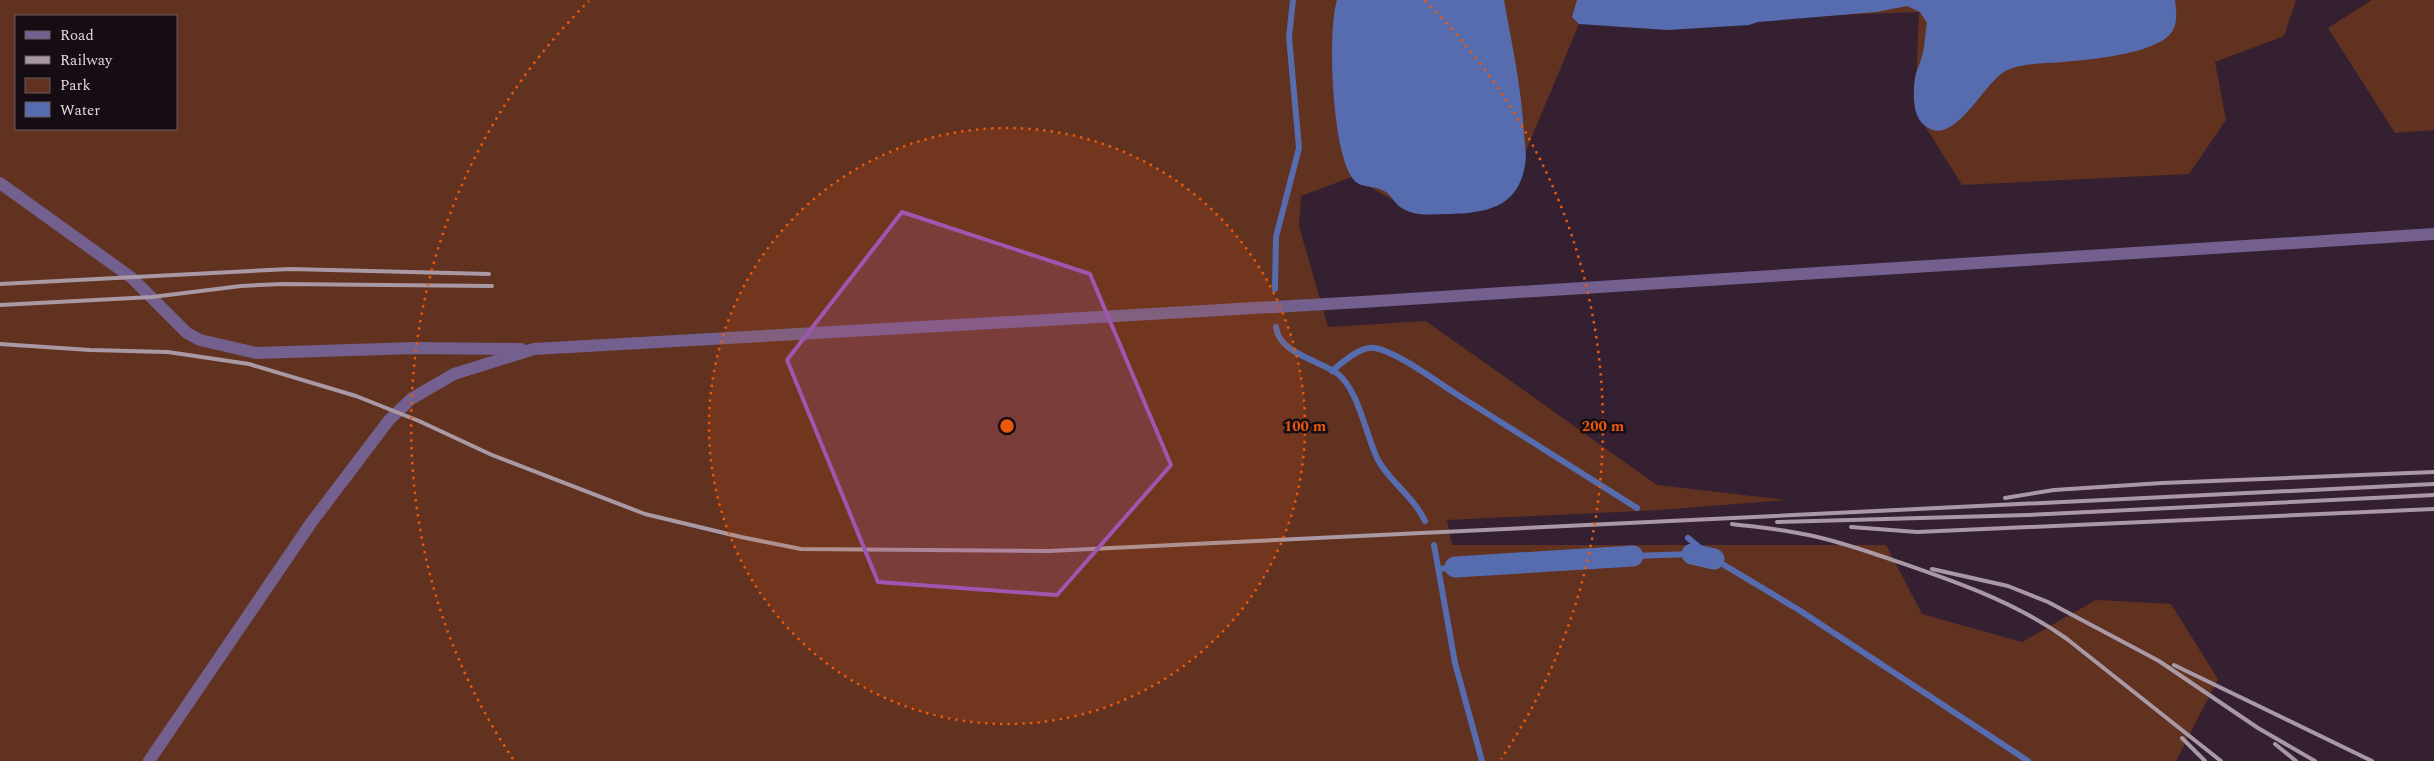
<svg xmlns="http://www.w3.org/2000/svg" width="2434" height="761" viewBox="0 0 2434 761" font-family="Spectral,serif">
<rect width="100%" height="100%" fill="#342030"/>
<path fill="#613220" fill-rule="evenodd" d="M0 0H2296L2284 36 2215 62 2226 120 2189 174 1962 185 1915 110 1919 12 1579 24 1505 201 1418 214 1352 177 1301 196 1299 226 1328 327 1426 321 1657 485 1786 500 1660 510 1447 520 1452 545H1886L1922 614 2022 642 2096 600 2171 604 2218 679 2176 761H0ZM16 16H176V129H16Z
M2372 0H2434V130L2395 133 2328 28Z"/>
<path fill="#566caf" d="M1337 0H1504C1512 45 1522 90 1524 135 1525 145 1527 156 1525 165 1518 209 1484 213 1448 214 1435 214 1422 216 1410 212 1393 206 1394 196 1384 191 1374 185 1361 189 1353 179 1332 153 1327 32 1337 0Z
M1577 0H2175C2176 10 2178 20 2173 30 2158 58 2063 62 2033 64 2024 65 2012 67 2004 72 1982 85 1953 150 1924 125 1912 115 1913 92 1915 78 1916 71 1920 64 1922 56 1925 46 1925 34 1927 23L1920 12 1907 6 1876 12 1758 22 1749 25 1667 30 1579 24 1572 17Z"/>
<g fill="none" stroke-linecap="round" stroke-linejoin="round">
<path stroke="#566caf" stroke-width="6" d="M1275 289 1276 237 1299 148 1289 37 1293 0
M1276 327C1279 354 1320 360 1338 374 1359 391 1366 436 1378 460 1390 482 1413 496 1425 521
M1332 371C1343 362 1360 346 1375 348 1400 353 1438 383 1461 397 1519 434 1578 471 1637 508
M1688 538 1714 559 1799 610 2028 761
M1434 545 1455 663 1482 761
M1633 556 1692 554
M1439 569 1455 567"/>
<path stroke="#566caf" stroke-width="21" d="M1692 554 1714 559
M1455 567 1633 556"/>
<path stroke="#73608f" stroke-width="12" d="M0 183 132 278 187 333 200 340 256 353 415 348 521 349
M149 761 311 523 389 420 411 399 454 374 534 349 1362 302 2434 234"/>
<path stroke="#a999a5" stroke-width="4" d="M0 284 290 269 489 274
M0 305 152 297 241 286 282 284 492 286
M0 344 90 350 168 352 249 364 356 396 419 421 492 455 645 514 741 537 801 549 1049 551 2434 484
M2005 498 2054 490 2162 483 2434 472
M1777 522 2028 515 2434 495
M1732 524C1756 527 1780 529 1803 534 1832 539 1860 549 1887 558 1949 579 2014 601 2067 639L2221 761
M1851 527 1917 532 2434 509
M1932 569 2008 586 2048 602 2159 661 2258 728 2315 761
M2174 665 2372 761
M2182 738 2205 761
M2275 744 2296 761"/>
</g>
<path fill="#9556c7" fill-opacity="0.2" stroke="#9556c7" stroke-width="4" stroke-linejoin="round" d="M902 212 1090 274 1171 465 1057 595 878 582 787 360Z"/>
<circle cx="1007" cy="426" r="298" fill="#e8590c" fill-opacity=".12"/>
<g fill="none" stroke="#e8590c" stroke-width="2.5" stroke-dasharray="2.5 5">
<circle cx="1007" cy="426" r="298"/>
<path d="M513 759A596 596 0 0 1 589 1M1425 1A596 596 0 0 1 1501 759"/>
</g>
<circle cx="1007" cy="426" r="8" fill="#e8590c" stroke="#160d14" stroke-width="2.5"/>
<g font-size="15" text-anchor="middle" font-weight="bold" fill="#e8590c" stroke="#160d14" stroke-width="5" stroke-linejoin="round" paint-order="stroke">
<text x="1305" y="431">100 m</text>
<text x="1603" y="431">200 m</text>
</g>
<rect x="15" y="15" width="162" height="115" fill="#160d14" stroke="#685d65"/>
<rect x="25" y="31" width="25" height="8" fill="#73608f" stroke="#685d65"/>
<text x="60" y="40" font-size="15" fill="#e3d5df">Road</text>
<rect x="25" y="56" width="25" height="8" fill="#a999a5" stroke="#685d65"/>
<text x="60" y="65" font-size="15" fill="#e3d5df">Railway</text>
<rect x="25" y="78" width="25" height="15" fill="#613220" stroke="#685d65"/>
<text x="60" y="90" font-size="15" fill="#e3d5df">Park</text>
<rect x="25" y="102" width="25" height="15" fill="#566caf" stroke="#685d65"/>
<text x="60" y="115" font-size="15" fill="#e3d5df">Water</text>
</svg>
